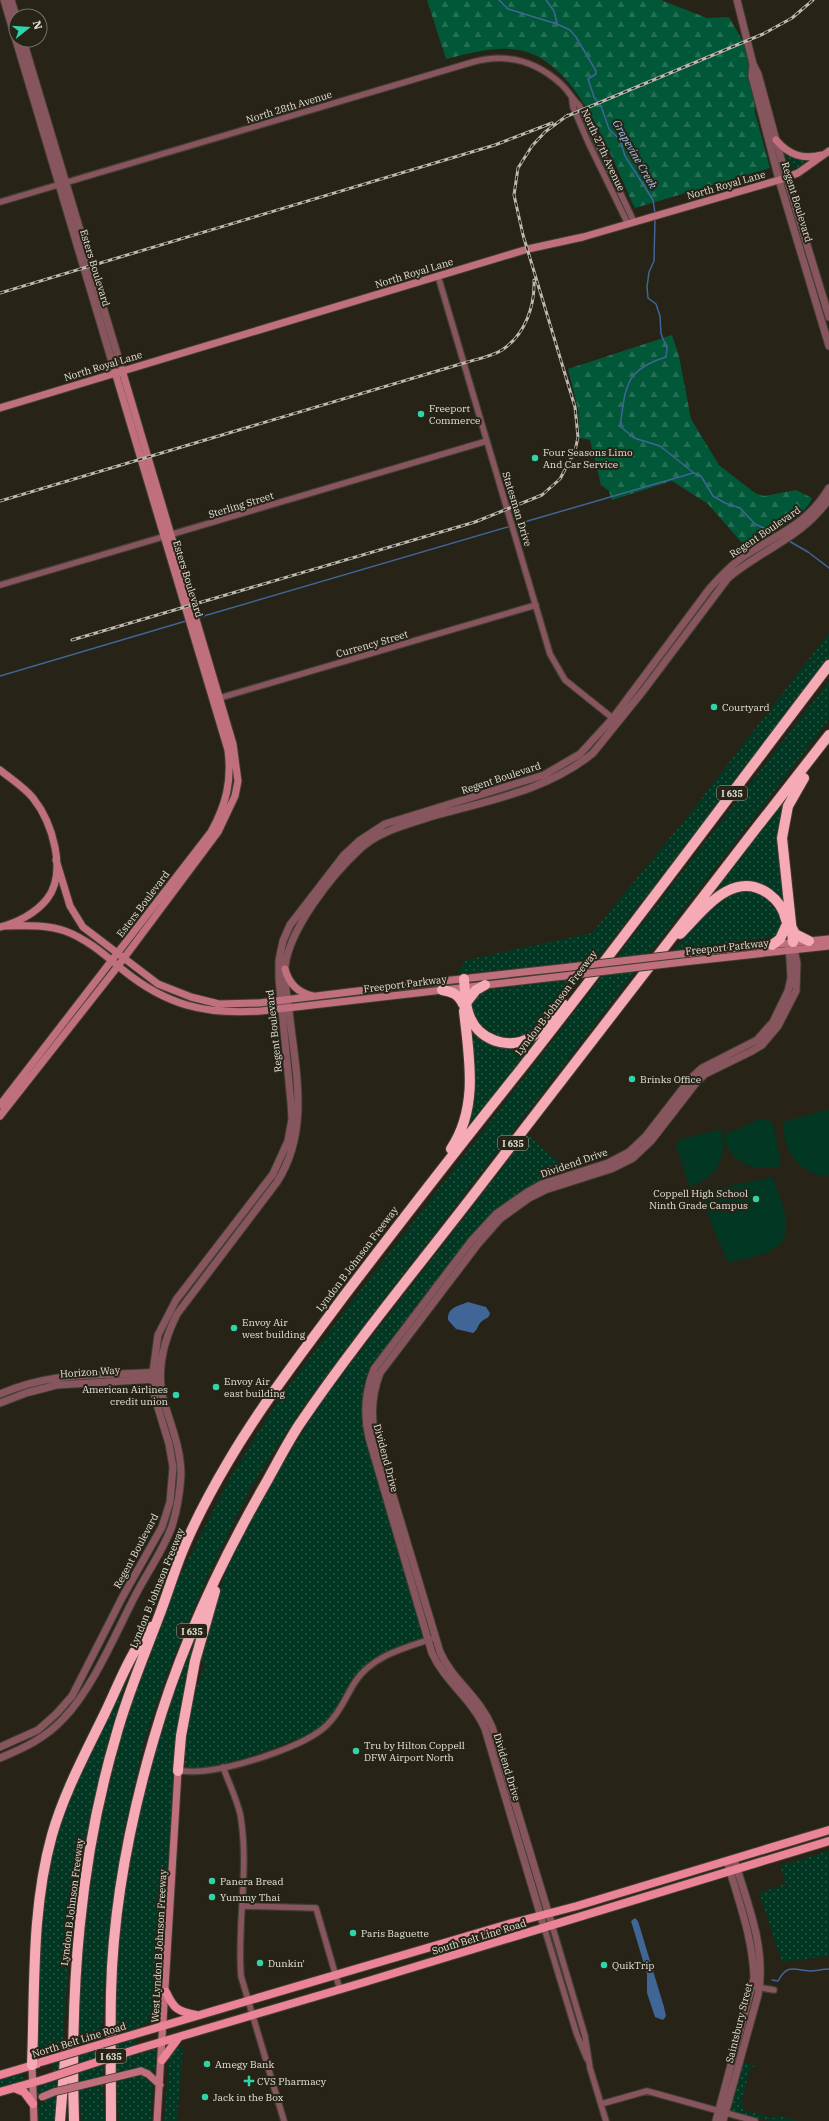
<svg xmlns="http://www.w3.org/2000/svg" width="829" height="2121" viewBox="0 0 829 2121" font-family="'IBM Plex Serif',serif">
<defs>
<pattern id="grass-dots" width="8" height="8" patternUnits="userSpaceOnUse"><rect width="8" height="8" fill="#023823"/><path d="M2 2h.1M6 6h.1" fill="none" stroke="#275442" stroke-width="1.8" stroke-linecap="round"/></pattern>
<pattern id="forest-firs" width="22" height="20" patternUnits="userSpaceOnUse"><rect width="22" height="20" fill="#005839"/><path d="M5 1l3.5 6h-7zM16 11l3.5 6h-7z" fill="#257055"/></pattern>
</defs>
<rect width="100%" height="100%" fill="#272316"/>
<path fill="url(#grass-dots)" d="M782 151 813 159 788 172Z
M829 633V660L584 976C568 994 547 1024 526 1036 509 1046 488 1037 477 1023 473 1018 472 1011 470 1005L477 992 571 977 569 963 457 974 466 960 592 933 691 812Z
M829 681V720L360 1330 302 1408 250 1489 205 1582 167 1674 145 1738 122 1841 105 1977 102 2028 105 2121H81L78 2027 82 1954 97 1835 122 1733 143 1668 180 1575 231 1476 279 1399 346 1309Z
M794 785 786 804 787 919 755 885 702 904Z
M747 889C752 891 760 892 765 896 777 904 786 921 778 935L773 937 674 950 716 900Z
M466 1017 505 1046 550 1024 459 1143 469 1117Z
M528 1135 569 1171 540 1181 512 1197 492 1213 474 1232 374 1364C360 1393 361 1412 366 1443L423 1636 419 1639C386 1650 367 1658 348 1688 338 1702 334 1715 320 1727 304 1740 204 1775 187 1767L182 1760 190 1708 205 1663 198 1659 226 1571 272 1481 323 1400Z
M203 1619 179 1723 162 2018 135 2028 136 2055 156 2049 157 2051 156 2071 151 2069 149 2073 153 2082 151 2121H119C112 2020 117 1913 139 1814 154 1747 177 1682 203 1619Z
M131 1668C96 1766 77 1867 68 1970 63 2020 63 2071 57 2121H39L38 2108 42 2101 39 2097 37 2099 36 2086 54 2080 53 2053 36 2058 39 1938 51 1856 68 1800Z
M829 1851V1956L782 1962 759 1893 786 1884 780 1866Z
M179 2046 183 2047 177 2121H164L169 2057 171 2051 173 2052Z
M743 2063 754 2065V2068H750L741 2104 745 2105 743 2110 775 2118 776 2115 799 2121H770L731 2112 730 2104 732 2103Z
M22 2071 23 2080 0 2087V2077Z"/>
<path fill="url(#forest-firs)" d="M427 0H661L707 18 729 17 751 56 755 113 770 168 635 208C612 160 582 70 527 52 501 44 472 53 446 59Z
M672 335 679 356 691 419 719 465 755 493 764 496 796 490 812 498C806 518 761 537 743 544L708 504 672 481 612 500 609 491 601 485 590 440 580 438 578 409 568 369Z"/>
<path fill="#023823" d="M829 1109V1176C800 1176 782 1150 783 1122Z
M763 1118 773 1123 781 1166C754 1172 730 1165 724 1135Z
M721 1129C728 1158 717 1177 690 1187L676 1145 678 1140Z
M773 1177C779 1198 800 1236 772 1250 759 1256 742 1259 728 1263L702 1200 707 1191Z"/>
<path fill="#406597" d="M468 1302 486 1307 490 1313C489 1319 485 1318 481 1322 477 1326 478 1330 473 1333L456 1329 448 1320C447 1307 459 1306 468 1302Z
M635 1918 638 1921 664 2007 666 2016 663 2020 655 2017 647 1993V1974L631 1921Z"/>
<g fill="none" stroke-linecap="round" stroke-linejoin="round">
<path stroke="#406597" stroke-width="1.5" d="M499 0 508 9 557 24 570 30 576 37 596 71V74L588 79 594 97 601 106 609 129 620 140 625 156 653 200 655 213
M546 0 554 11 557 23
M655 218 654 261 649 272 647 287 648 298 656 304 660 316 661 334 667 348 666 357C624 370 626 387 620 426L634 438 660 446 694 473 701 476 713 496 725 503 740 508 755 524 777 534
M514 525 693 473
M789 541 808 552 829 568
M197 618 511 526
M0 676 186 621
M772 1980 778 1981C788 1963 794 1970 810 1971 816 1971 823 1969 829 1969"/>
<g stroke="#413e31" stroke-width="8">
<path id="minor" d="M572 99 573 107 588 142 628 224
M0 202 473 62C506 53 536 61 561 84 568 90 572 99 579 105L634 222
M438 276 550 654 565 680 615 720
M0 585 487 441
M216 699 536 605
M223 1767C228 1781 240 1806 241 1819 249 1871 237 1924 241 1976L284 2121
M178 1771C186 1771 195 1772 203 1771 234 1768 305 1747 327 1725 340 1713 346 1696 355 1682 372 1656 404 1648 431 1639
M242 1906 316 1908 340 1990
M552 1925 585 2036 590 2068 606 2121
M544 1927 577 2035 587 2059
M757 1987 774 1990
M601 2104 647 2091 755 2121"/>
</g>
<g stroke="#413e31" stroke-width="9">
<path id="tertiary" d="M4 0 115 372
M11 0 16 16
M737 0 753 64 758 74 783 166 829 317
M23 40 122 370
M753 64 752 76 779 180 829 346
M0 1394C57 1370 97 1377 156 1372
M0 1403 26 1393 57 1385 157 1379
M0 1747 38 1730 57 1713 72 1696 123 1596 162 1527 170 1502 173 1467 169 1444 155 1398 153 1372 158 1335 176 1300 273 1174 288 1141 292 1119 291 1103 279 979V960L283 941 290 925 344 855 359 841 385 824 544 775 580 754 613 718 710 588C722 575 734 562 749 553 782 532 807 524 829 488
M0 1758C24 1748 46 1738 64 1718 92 1689 115 1635 134 1598 146 1574 163 1551 172 1526 177 1510 180 1492 181 1475 181 1450 172 1428 165 1405 155 1374 163 1342 177 1314L277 1182C311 1129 295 1069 289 1010 287 996 284 981 285 967 289 929 332 875 360 849 379 831 406 825 430 817 486 801 547 791 593 753L643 691 728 578C762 549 802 538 829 499
M552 1925 492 1727C479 1696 453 1681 440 1652L375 1436C370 1413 372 1394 380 1373L478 1244 500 1219 529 1198 545 1190 611 1169 633 1158 651 1141 696 1083 705 1074 752 1051 762 1045 778 1026 796 991 797 963 793 945
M544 1927 485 1729C473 1700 445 1682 432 1653L369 1438C363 1413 365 1392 374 1369L472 1240 496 1214 526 1193 542 1184 608 1163 629 1152 646 1136 691 1078 702 1068 757 1040 773 1022 788 991 791 978 789 943
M716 2121 754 1978C753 1938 738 1899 727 1861
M723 2121 758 1995C767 1949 747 1902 734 1859"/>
</g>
<g stroke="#413e31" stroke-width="9">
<path id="secondary" d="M776 140C789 155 803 160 822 155
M0 408 528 249 583 237 779 180 798 173 829 151
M0 770C11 779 24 787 33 798 52 822 68 872 47 899 36 913 17 923 0 927
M56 860 70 906 83 927 158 984 191 997 219 1004 259 1003 407 985 570 967
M5 926C25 926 46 924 65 931 87 939 105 955 123 970 166 1005 205 1015 261 1011L564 976
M690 953 829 939
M683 962 829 946
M285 969C289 984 298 993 313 996
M0 1105 211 832C226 805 232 781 228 750L115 372
M0 1116 118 966 218 832 235 796 238 781 233 744 122 370
M32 2065 34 2121
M141 2071 148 2074 160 2085
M157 2121 178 1771"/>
</g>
<g stroke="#413e31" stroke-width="10">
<path id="primary" d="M166 1992C174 2009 177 2011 196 2015
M132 2035 512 1923 577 1906 829 1830
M134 2050 365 1982 829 1841
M162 2060 179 2037
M0 2075 37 2064
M14 2088 24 2092 33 2104
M0 2092 42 2080"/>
</g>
<g stroke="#413e31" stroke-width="12">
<path id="motorway" d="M791 926 795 934 809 941
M680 934C703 911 733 868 769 894 777 900 784 909 786 920
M793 942 782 838 788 806 804 778
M772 945 780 939 786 926
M464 979C465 990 465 1002 468 1012 476 1040 509 1052 533 1036 544 1028 554 1014 563 1004
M442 990C453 992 458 994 463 1004
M466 1003 476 990 485 985
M451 1149C479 1107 469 1057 464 1011
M178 1771 181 1736 195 1661 215 1591
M32 2065C35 1988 31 1910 52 1835 64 1793 85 1754 104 1715 118 1686 130 1653 151 1627
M60 2121 66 2046
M74 2121C70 1991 79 1861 116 1736 127 1695 144 1656 159 1616 168 1593 175 1568 185 1545 197 1517 212 1489 228 1462 262 1404 304 1350 344 1296 402 1220 461 1144 521 1069 626 936 726 800 829 665
M111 2121C111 2078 110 2035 111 1992 113 1907 130 1820 154 1738 179 1651 218 1567 263 1488 275 1467 286 1445 299 1425 356 1341 422 1262 484 1181 598 1032 713 883 829 735"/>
</g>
<use href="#minor" stroke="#87555d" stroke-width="5.5"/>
<use href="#tertiary" stroke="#87555d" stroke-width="7"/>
<use href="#secondary" stroke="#c0707d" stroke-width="7"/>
<use href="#primary" stroke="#eb8496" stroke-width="8"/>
<use href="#motorway" stroke="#f6aab6" stroke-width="10"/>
<g stroke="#bcbab0" stroke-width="3">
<path id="rail" d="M565 117 763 34 792 18 813 0
M0 293 495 145 552 123
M0 501 464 363C476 359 491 357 502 350 525 335 535 306 534 280
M72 640 475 522 542 495 560 479 575 451 578 437 575 407 523 235 514 195 518 168 532 146 545 132 568 115"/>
</g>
<use href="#rail" stroke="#272316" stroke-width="1.5" stroke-dasharray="4.5" stroke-linecap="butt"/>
<g stroke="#413e31" stroke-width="9" stroke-linecap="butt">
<path id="secondary-bridge" d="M570 967 690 953
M564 976 683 962
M42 2097 54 2092 141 2071"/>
</g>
<g stroke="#413e31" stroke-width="10" stroke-linecap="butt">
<path id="primary-bridge" d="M41 2062 132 2035
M42 2080 134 2050"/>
</g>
<use href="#secondary-bridge" stroke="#c0707d" stroke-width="7"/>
<use href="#primary-bridge" stroke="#eb8496" stroke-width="8"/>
</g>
<g fill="#2fd4aa" stroke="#272316" stroke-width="1.5">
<circle cx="421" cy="414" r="4"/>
<circle cx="535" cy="458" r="4"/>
<circle cx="714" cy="707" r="4"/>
<circle cx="632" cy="1079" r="4"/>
<circle cx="756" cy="1199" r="4"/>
<circle cx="234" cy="1328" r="4"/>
<circle cx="216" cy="1387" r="4"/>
<circle cx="176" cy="1395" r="4"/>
<circle cx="356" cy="1751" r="4"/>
<circle cx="212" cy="1881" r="4"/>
<circle cx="212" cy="1897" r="4"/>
<circle cx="353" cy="1933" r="4"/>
<circle cx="260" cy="1963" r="4"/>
<circle cx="604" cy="1965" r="4"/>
<circle cx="207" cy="2064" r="4"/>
<path d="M247 2075h4v4h4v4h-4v4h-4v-4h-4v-4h4z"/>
<circle cx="205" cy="2097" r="4"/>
</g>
<g text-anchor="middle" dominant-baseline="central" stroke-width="4" stroke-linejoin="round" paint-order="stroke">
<g fill="#272316" stroke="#aba89e" stroke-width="1">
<rect x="717" y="786" width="30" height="14" rx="3"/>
<rect x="498" y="1136" width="30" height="14" rx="3"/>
<rect x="177" y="1624" width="30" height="14" rx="3"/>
<rect x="96" y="2049" width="30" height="14" rx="3"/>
</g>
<g font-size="9" font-weight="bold" fill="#e3e1d8">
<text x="732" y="793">I 635</text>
<text x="513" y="1143">I 635</text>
<text x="192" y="1631">I 635</text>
<text x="111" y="2056">I 635</text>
</g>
<g font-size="10" fill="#e3e1d8" stroke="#272316">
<text transform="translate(289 107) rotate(-17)">North 28th Avenue</text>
<text transform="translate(603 150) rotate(65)">North 27th Avenue</text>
<text transform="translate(726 185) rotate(-16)">North Royal Lane</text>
<text transform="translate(797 202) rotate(73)">Regent Boulevard</text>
<text transform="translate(95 268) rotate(73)">Esters Boulevard</text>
<text transform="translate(414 273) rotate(-17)">North Royal Lane</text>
<text transform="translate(103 366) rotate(-17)">North Royal Lane</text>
<text transform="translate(241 505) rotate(-17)">Sterling Street</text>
<text transform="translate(517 509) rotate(73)">Statesman Drive</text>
<text transform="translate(765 532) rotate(-34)">Regent Boulevard</text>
<text transform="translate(188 579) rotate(73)">Esters Boulevard</text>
<text transform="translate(372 644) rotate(-16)">Currency Street</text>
<text transform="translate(501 778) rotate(-18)">Regent Boulevard</text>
<text transform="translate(143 904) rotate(-53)">Esters Boulevard</text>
<text transform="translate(727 947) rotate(-6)">Freeport Parkway</text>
<text transform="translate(405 984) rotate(-7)">Freeport Parkway</text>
<text transform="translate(556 1003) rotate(-53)">Lyndon B Johnson Freeway</text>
<text transform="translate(274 1031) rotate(-96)">Regent Boulevard</text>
<text transform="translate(574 1163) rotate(-19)">Dividend Drive</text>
<text transform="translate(357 1259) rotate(-53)">Lyndon B Johnson Freeway</text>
<text transform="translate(90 1372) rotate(-4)">Horizon Way</text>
<text transform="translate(386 1458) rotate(75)">Dividend Drive</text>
<text transform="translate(136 1551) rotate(-62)">Regent Boulevard</text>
<text transform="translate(157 1588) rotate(-68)">Lyndon B Johnson Freeway</text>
<text transform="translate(507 1767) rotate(73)">Dividend Drive</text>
<text transform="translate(72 1902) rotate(-83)">Lyndon B Johnson Freeway</text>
<text transform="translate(479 1937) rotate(-17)">South Belt Line Road</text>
<text transform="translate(159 1946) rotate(-87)">West Lyndon B Johnson Freeway</text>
<text transform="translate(739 2023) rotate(-76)">Saintsbury Street</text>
<text transform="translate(79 2040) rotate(-17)">North Belt Line Road</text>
</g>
<g font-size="10" fill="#e3e1d8" stroke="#272316" text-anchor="start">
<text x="429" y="408">Freeport<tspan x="429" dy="12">Commerce</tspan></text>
<text x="543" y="452">Four Seasons Limo<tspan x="543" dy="12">And Car Service</tspan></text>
<text x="722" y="707">Courtyard</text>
<text x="640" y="1079">Brinks Office</text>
<text x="748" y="1193" text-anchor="end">Coppell High School<tspan x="748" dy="12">Ninth Grade Campus</tspan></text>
<text x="242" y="1322">Envoy Air<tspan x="242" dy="12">west building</tspan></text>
<text x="224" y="1381">Envoy Air<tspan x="224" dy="12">east building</tspan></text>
<text x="168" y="1389" text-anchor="end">American Airlines<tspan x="168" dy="12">credit union</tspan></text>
<text x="364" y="1745">Tru by Hilton Coppell<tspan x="364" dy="12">DFW Airport North</tspan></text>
<text x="220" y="1881">Panera Bread</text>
<text x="220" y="1897">Yummy Thai</text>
<text x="361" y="1933">Paris Baguette</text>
<text x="268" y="1963">Dunkin'</text>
<text x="612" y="1965">QuikTrip</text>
<text x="215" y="2064">Amegy Bank</text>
<text x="257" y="2081">CVS Pharmacy</text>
<text x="213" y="2097">Jack in the Box</text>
</g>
<g font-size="11" font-style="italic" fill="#a3c4f0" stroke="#272316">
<text transform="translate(635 154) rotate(60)">Grapevine Creek</text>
</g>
</g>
<g transform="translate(28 28) rotate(73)"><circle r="19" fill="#272316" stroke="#726f64"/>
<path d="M0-3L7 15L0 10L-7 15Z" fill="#2fd4aa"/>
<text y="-6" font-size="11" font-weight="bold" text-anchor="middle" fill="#e3e1d8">N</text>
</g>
</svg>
